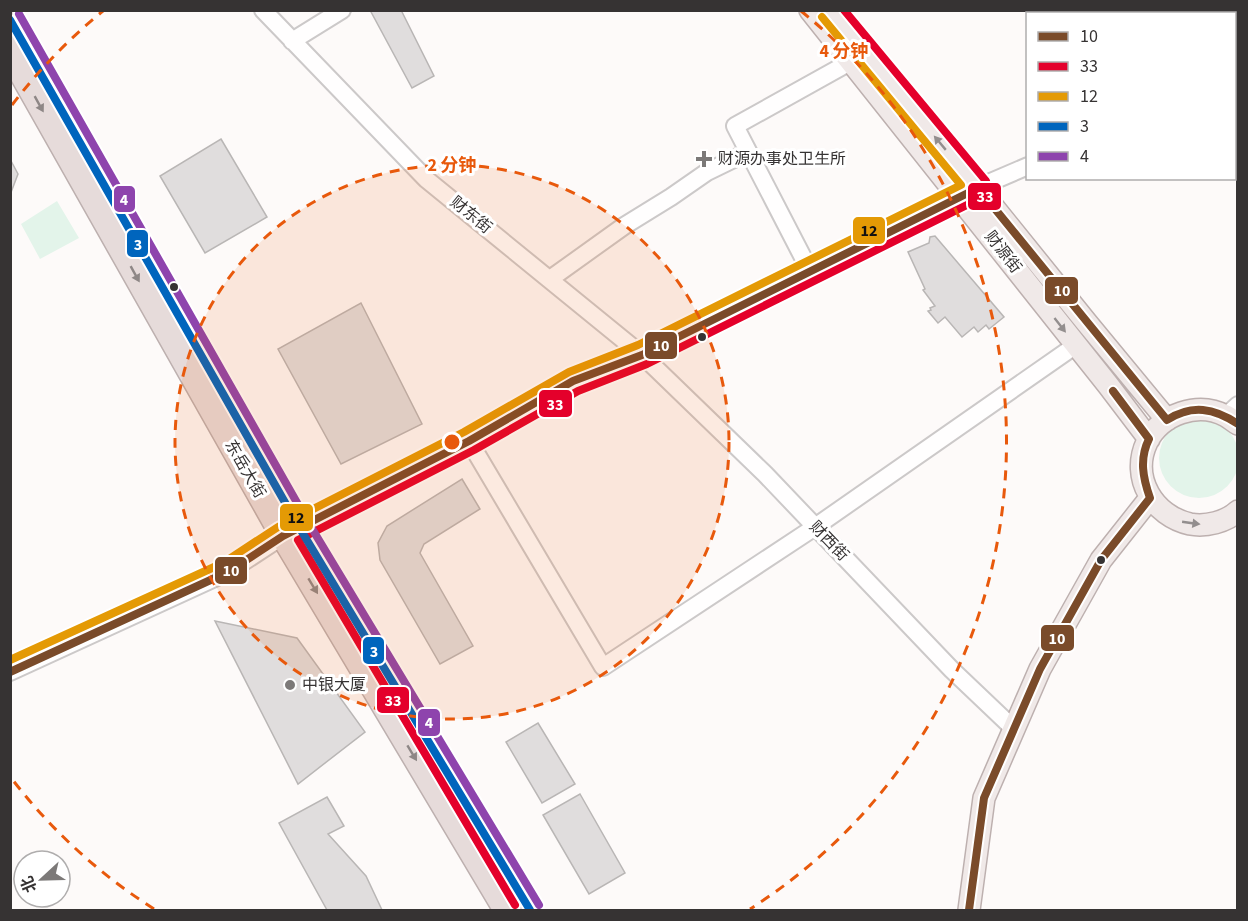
<svg xmlns="http://www.w3.org/2000/svg" width="1248" height="921" viewBox="0 0 1248 921" font-family="'Source Sans 3','Noto Sans SC',sans-serif">
<rect width="100%" height="100%" fill="#fdfaf9"/>
<path fill="#e3f4ea" d="M57 201 79 238 40 259 21 224Z
M1159 458a40 40 0 1 1 80 0a40 40 0 1 1-80 0Z"/>
<path fill="#e0dddd" stroke="#b9b6b5" stroke-width="1.5" d="M370 10H401L434 76 412 88Z
M221 139 267 217 205 253 160 176Z
M10 159 18 174 10 195Z
M935 236 1004 317 989 329 986 325 978 332 974 327 962 337 945 317 938 323 928 311 931 310 930 308 935 306 923 290 925 289 908 252 929 243 930 237Z
M361 303 422 424 341 464 278 349Z
M462 479 480 509 424 544 420 553 473 646 440 664 380 560 378 543 387 526Z
M215 621 297 638 365 732 298 784Z
M538 723 575 784 542 803 506 742Z
M580 794 625 873 589 894 543 815Z
M327 797 344 826 328 834 366 876 382 910H327L279 823Z"/>
<g fill="none" stroke-linecap="round" stroke-linejoin="round">
<g stroke="#ccc9c9" stroke-width="20">
<path id="minor" d="M263 10 426 179 642 355 765 474 952 670 1014 729
M1148 10 1149 14
M292 41 342 10
M1234 73 1238 71
M810 271 735 126 850 62
M550 279 624 226 671 197 707 172 748 152
M1226 416 1238 405
M469 441 603 667 815 527 1076 345
M10 672 228 572 283 536 469 441 573 381 642 355 958 196 1028 166"/>
</g>
<g stroke="#bdb0af" stroke-width="24">
<path id="major" d="M810 10 1108 385 1149 439
M830 10 978 188 1087 323 1167 420
M1238 424C1234 422 1230 418 1226 416 1198 401 1161 414 1147 442 1130 478 1154 516 1190 524 1206 527 1226 522 1238 511
M969 910 984 798 1040 669 1101 560 1150 498"/>
</g>
<g stroke="#bdb0af" stroke-width="27">
<path id="highway" d="M10 19 163 290 299 527 530 910
M10 53 283 536 506 910"/>
</g>
<use href="#minor" stroke="#fffefe" stroke-width="16"/>
<use href="#major" stroke="#f0e9e8" stroke-width="21"/>
<use href="#highway" stroke="#e6dbda" stroke-width="24"/>
<g stroke="#fff" stroke-width="12">
<path id="bus-1" d="M10 672 228 572 283 536 469 441 573 381 642 355 978 188 1167 420C1192 404 1214 408 1238 424
M969 910 984 798 1040 669 1101 560 1150 498C1143 478 1139 459 1149 439L1113 391"/>
</g>
<g stroke="#fff" stroke-width="12">
<path id="bus-2" d="M515 905 298 540 474 450 578 391 647 364 985 196 988 188 986 181 844 10"/>
</g>
<g stroke="#fff" stroke-width="12">
<path id="bus-3" d="M10 660 223 563 278 527 464 432 569 372 638 345 961 185 822 17"/>
</g>
<g stroke="#fff" stroke-width="12">
<path id="bus-4" d="M10 20 299 527 530 910"/>
</g>
<g stroke="#fff" stroke-width="12">
<path id="bus-5" d="M19 14 308 522 539 905"/>
</g>
<use href="#bus-1" stroke="#7a4b2a" stroke-width="8"/>
<use href="#bus-2" stroke="#e4002b" stroke-width="8"/>
<use href="#bus-3" stroke="#e49a05" stroke-width="8"/>
<use href="#bus-4" stroke="#0065bd" stroke-width="8"/>
<use href="#bus-5" stroke="#8e44ad" stroke-width="8"/>
</g>
<defs><path id="oneway-solid" d="M-6-.8H1V-3.2L6.5 0L1 3.2V.8H-6Z" transform="scale(1.5)"/></defs>
<g fill="#8e8786">
<use href="#oneway-solid" transform="translate(39 104) rotate(61)"/>
<use href="#oneway-solid" transform="translate(135 274) rotate(61)"/>
<use href="#oneway-solid" transform="translate(313 586) rotate(59)"/>
<use href="#oneway-solid" transform="translate(412 753) rotate(59)"/>
</g>
<g fill="#938e8e">
<use href="#oneway-solid" transform="translate(940 143) rotate(-130)"/>
<use href="#oneway-solid" transform="translate(1060 325) rotate(52)"/>
<use href="#oneway-solid" transform="translate(1191 523) rotate(8)"/>
</g>
<circle cx="452" cy="442" r="277" fill="#e8590c" fill-opacity=".12"/>
<g fill="none" stroke="#e8590c" stroke-width="3" stroke-dasharray="10 8">
<circle cx="452" cy="442" r="277"/>
<path d="M154 909A554 554 0 0 1 12 779M12 105A554 554 0 0 1 103 11M801 11A554 554 0 0 1 750 909"/>
</g>
<g fill="#7c7978" stroke="#fff" stroke-width="2">
<path d="M701 150h6v6h6v6h-6v6h-6v-6h-6v-6h6z"/>
<circle cx="290" cy="685" r="6"/>
</g>
<g fill="#363333" stroke="#fff" stroke-width="2">
<circle cx="174" cy="287" r="5"/>
<circle cx="702" cy="337" r="5"/>
<circle cx="1101" cy="560" r="5"/>
</g>
<g text-anchor="middle" dominant-baseline="central" stroke-width="6" stroke-linejoin="round" paint-order="stroke">
<g font-size="16" fill="#363333" stroke="#fff" text-anchor="start">
<text x="718" y="159">财源办事处卫生所</text>
<text x="302" y="685">中银大厦</text>
</g>
<g font-size="16" fill="#363333" stroke="#fff">
<text transform="translate(471 215) rotate(39)">财东街</text>
<text transform="translate(1003 252) rotate(52)">财源街</text>
<text transform="translate(245 469) rotate(60)">东岳大街</text>
<text transform="translate(829 541) rotate(46)">财西街</text>
</g>
</g>
<circle cx="452" cy="442" r="9" fill="#e8590c" stroke="#fff" stroke-width="3"/>
<g font-size="18" text-anchor="middle" font-weight="bold" fill="#e8590c" stroke="#fff" stroke-width="6" stroke-linejoin="round" paint-order="stroke">
<text x="844" y="57">4 分钟</text>
<text x="452" y="171">2 分钟</text>
</g>
<g stroke="#fff" stroke-width="2">
<rect x="967" y="182" width="35" height="29" rx="6" fill="#e4002b"/>
<rect x="113" y="185" width="23" height="28" rx="6" fill="#8e44ad"/>
<rect x="852" y="216" width="34" height="29" rx="6" fill="#e49a05"/>
<rect x="126" y="229" width="23" height="29" rx="6" fill="#0065bd"/>
<rect x="1044" y="276" width="35" height="29" rx="6" fill="#7a4b2a"/>
<rect x="644" y="331" width="34" height="29" rx="6" fill="#7a4b2a"/>
<rect x="538" y="389" width="35" height="29" rx="6" fill="#e4002b"/>
<rect x="279" y="503" width="35" height="29" rx="6" fill="#e49a05"/>
<rect x="214" y="556" width="34" height="29" rx="6" fill="#7a4b2a"/>
<rect x="1040" y="624" width="35" height="28" rx="6" fill="#7a4b2a"/>
<rect x="362" y="636" width="23" height="29" rx="6" fill="#0065bd"/>
<rect x="376" y="686" width="34" height="28" rx="6" fill="#e4002b"/>
<rect x="417" y="708" width="24" height="29" rx="6" fill="#8e44ad"/>
</g>
<g font-size="16" text-anchor="middle" font-weight="bold" fill="#fff">
<text x="985" y="202">33</text>
<text x="124" y="205">4</text>
<text x="138" y="250">3</text>
<text x="1062" y="296">10</text>
<text x="661" y="351">10</text>
<text x="555" y="410">33</text>
<text x="231" y="576">10</text>
<text x="1057" y="644">10</text>
<text x="374" y="657">3</text>
<text x="393" y="706">33</text>
<text x="429" y="728">4</text>
</g>
<g font-size="16" text-anchor="middle" font-weight="bold" fill="#111">
<text x="869" y="236">12</text>
<text x="296" y="523">12</text>
</g>
<rect width="1248" height="921" fill="none" stroke="#363333" stroke-width="24"/>
<rect x="1026" y="12" width="210" height="168" fill="#ffffff" stroke="#afadad" stroke-width="1.5"/>
<rect x="1038" y="32" width="30" height="9" fill="#7a4b2a" stroke="#afadad" stroke-width="1.5"/>
<text x="1080" y="42" font-size="18" fill="#363333">10</text>
<rect x="1038" y="62" width="30" height="9" fill="#e4002b" stroke="#afadad" stroke-width="1.5"/>
<text x="1080" y="72" font-size="18" fill="#363333">33</text>
<rect x="1038" y="92" width="30" height="9" fill="#e49a05" stroke="#afadad" stroke-width="1.5"/>
<text x="1080" y="102" font-size="18" fill="#363333">12</text>
<rect x="1038" y="122" width="30" height="9" fill="#0065bd" stroke="#afadad" stroke-width="1.5"/>
<text x="1080" y="132" font-size="18" fill="#363333">3</text>
<rect x="1038" y="152" width="30" height="9" fill="#8e44ad" stroke="#afadad" stroke-width="1.5"/>
<text x="1080" y="162" font-size="18" fill="#363333">4</text>
<g transform="translate(42 879) rotate(248)"><circle r="28" fill="#ffffff" stroke="#afadad" stroke-width="1.5"/>
<path d="M0-4.5L10 22L0 15L-10 22Z" fill="#7c7978"/>
<text y="-9" font-size="16" font-weight="bold" text-anchor="middle" fill="#363333">北</text>
</g>
</svg>
